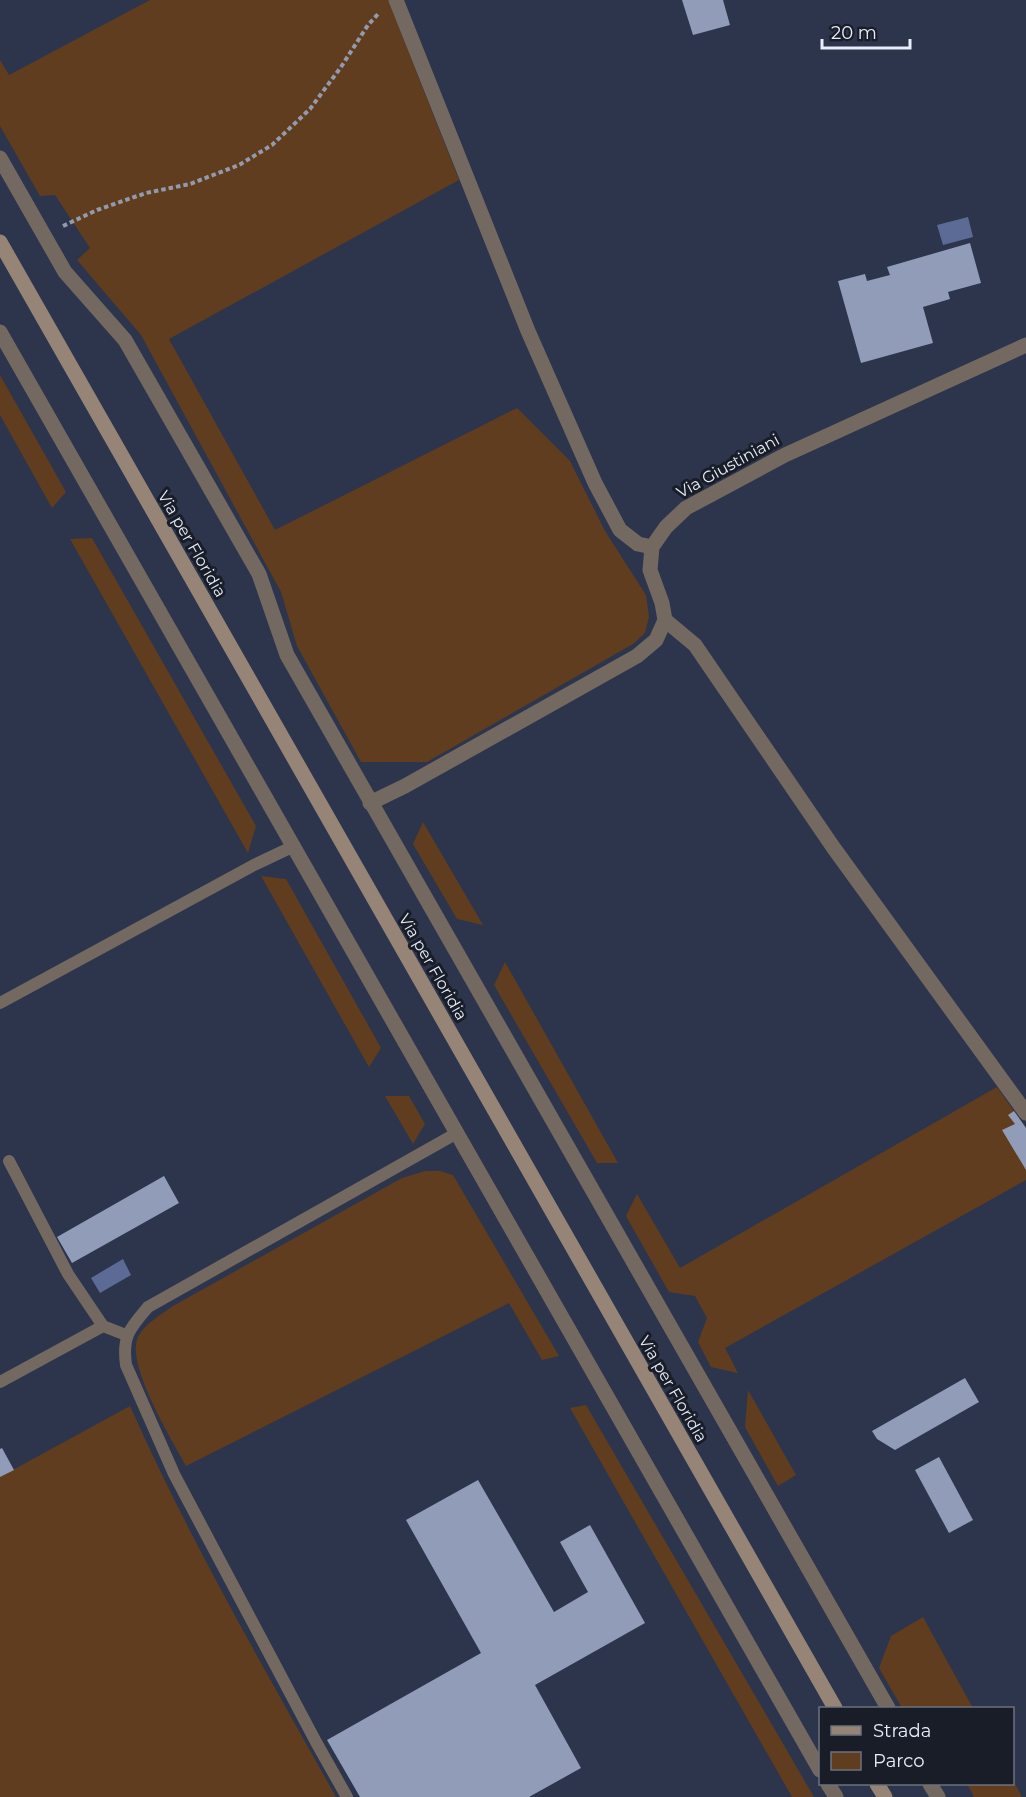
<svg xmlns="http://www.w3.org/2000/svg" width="1026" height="1797" viewBox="0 0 1026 1797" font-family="Montserrat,sans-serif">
<rect width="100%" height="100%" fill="#2c354c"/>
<path fill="#603d1f" d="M150 0H388L459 180 169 339 275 530 517 408 570 461 605 531 646 595 649 617 645 633 633 644 427 762H361L297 646 281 592 141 335 77 260 90 248 55 195 40 196 0 126V60L9 75Z
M0 375 66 492 52 508 0 415Z
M92 538 256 826 248 853 70 539Z
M423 822 483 925 457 919 413 844Z
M261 876 286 879 381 1048 369 1067Z
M505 962 618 1163H597L494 985Z
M997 1087 1026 1128V1180L725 1348 738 1373 711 1367 698 1342 707 1318 695 1296 669 1292 626 1216 637 1194 680 1268Z
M385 1096H409L425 1124 413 1144Z
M425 1171H440L453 1175 559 1356 542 1360 509 1303 186 1466C172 1440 125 1364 138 1337 145 1323 161 1315 173 1306L402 1178Z
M748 1390 796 1475 778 1486 745 1427Z
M586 1405 814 1797H792L570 1408Z
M130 1406C190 1541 264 1668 336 1797H0V1477Z
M923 1617 969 1701 973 1708H902L879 1668 891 1636Z
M1013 1780 1022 1797H974L967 1784H1012Z"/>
<path fill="#5b6b95" d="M968 217 973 237 943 245 937 225Z
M123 1259 131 1275 100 1293 91 1278Z"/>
<path fill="#919cb8" d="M682 0H723L730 25 693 35Z
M970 243 981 283 948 292 950 299 923 307 933 343 861 363 838 281 865 274 867 281 890 275 887 267Z
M1014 1111 1026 1128V1170L1002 1130 1015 1124 1008 1115Z
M164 1176 179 1203 72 1263 57 1237Z
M965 1378 979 1402 895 1450 877 1439 872 1431Z
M2 1448 14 1470 0 1477V1449Z
M939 1457 973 1520 949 1533 915 1470Z
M478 1480 554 1612 588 1592 560 1542 590 1525 645 1623 535 1685 581 1768 529 1797H360L327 1740 481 1653 406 1520Z"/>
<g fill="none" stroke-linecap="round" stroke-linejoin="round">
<path stroke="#929aac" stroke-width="4" stroke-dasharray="4.5 3" stroke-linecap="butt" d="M63 226 97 210 146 193 190 184 239 165 272 145 310 109 341 67 368 25 378 14"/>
<path stroke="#746960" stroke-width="12" d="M0 1003 254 865 292 847
M9 1161 68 1274 103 1326 126 1335
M0 1382 103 1326
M347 1797 316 1742 174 1474 126 1365C122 1336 130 1328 148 1307L457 1133"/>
<path stroke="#746960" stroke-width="15" d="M396 0 528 331 595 483 620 530 638 544 652 547
M0 158 65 272 125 340 259 574 287 655 888 1708
M665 620 695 645 833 847 1026 1113
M370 803 405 786 637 656 656 640 665 620 662 603 650 570 652 547 666 527 686 508 785 455 1026 345
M930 1784 938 1797"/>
<path stroke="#746960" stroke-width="15" d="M0 332 820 1770
M828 1784 836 1797"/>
<path stroke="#968577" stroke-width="15" d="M0 242 835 1708
M877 1784 885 1797"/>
</g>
<g text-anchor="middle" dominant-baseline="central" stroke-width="6" stroke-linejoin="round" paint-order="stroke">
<g font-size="16" fill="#e8eefd" stroke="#191d27">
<text transform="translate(728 466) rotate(-29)">Via Giustiniani</text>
<text transform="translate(192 544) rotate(60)">Via per Floridia</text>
<text transform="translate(433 967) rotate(60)">Via per Floridia</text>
<text transform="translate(673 1389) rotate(60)">Via per Floridia</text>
</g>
</g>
<rect x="819" y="1707" width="195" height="78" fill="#191d27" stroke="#6c717d" stroke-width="1.5"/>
<rect x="831" y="1726" width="30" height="9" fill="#968577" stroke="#6c717d" stroke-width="1.5"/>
<text x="873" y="1737" font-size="18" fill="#e8eefd">Strada</text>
<rect x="831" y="1752" width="30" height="18" fill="#603d1f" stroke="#6c717d" stroke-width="1.5"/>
<text x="873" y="1767" font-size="18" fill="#e8eefd">Parco</text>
<path d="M822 39v9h88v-9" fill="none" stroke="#e8eefd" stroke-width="3"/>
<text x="831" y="39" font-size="18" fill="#e8eefd" stroke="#191d27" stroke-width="4.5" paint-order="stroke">20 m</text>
</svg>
